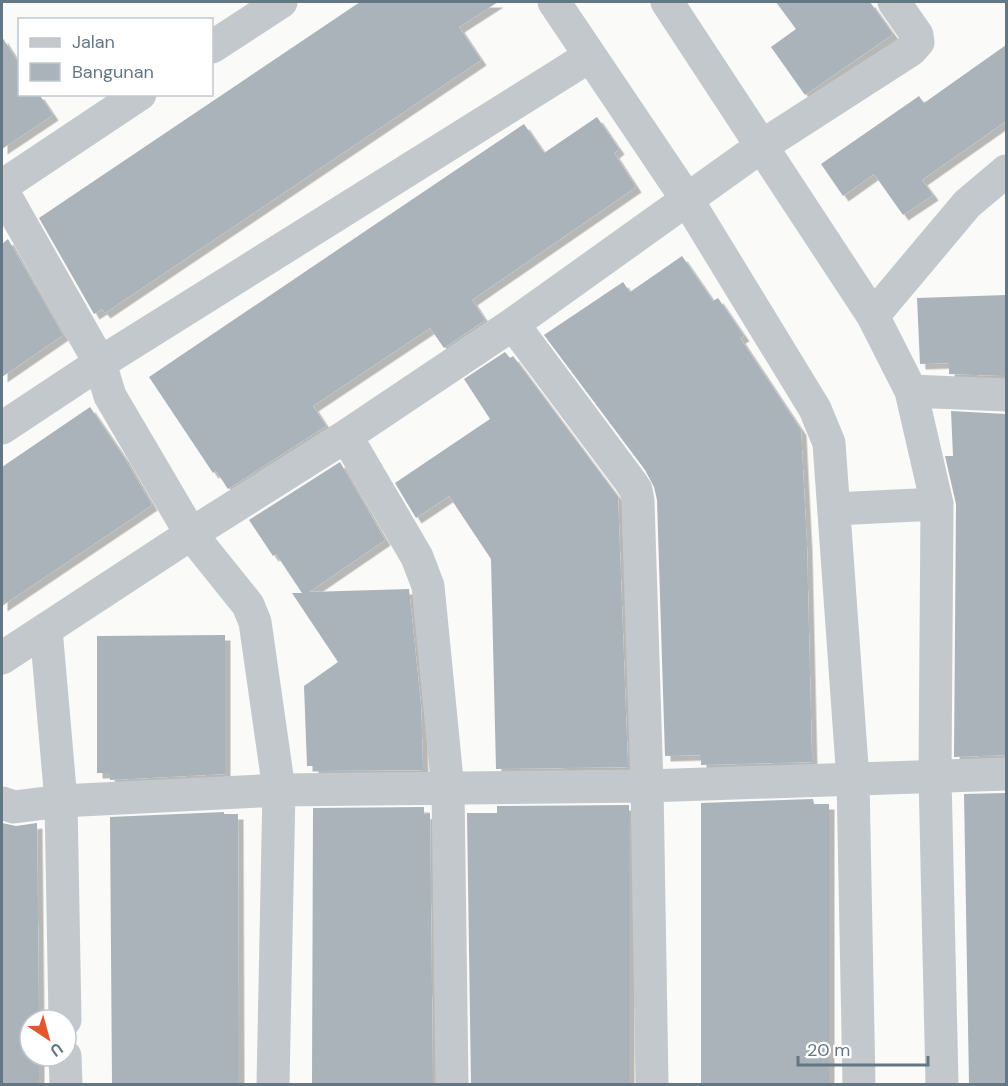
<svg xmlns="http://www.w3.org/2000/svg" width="1008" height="1086" viewBox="0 0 1008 1086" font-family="'DM Sans',sans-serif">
<defs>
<filter id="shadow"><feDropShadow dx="5.5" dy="5.5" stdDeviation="0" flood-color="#0004"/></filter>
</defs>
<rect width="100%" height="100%" fill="#fafaf8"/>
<path fill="#aab3b9" filter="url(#shadow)" d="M360 2H498L459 27 481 60 105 313 102 309 94 314 39 218Z
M776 2H870L893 34 805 95 771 47 796 29Z
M2 37 20 65V94H39L53 115 2 149Z
M1006 45V121L922 180 933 195 903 215 874 174 843 196 821 164 919 96 924 103Z
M597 117 619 149 614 153 636 187 472 300 485 320 444 348 430 328 313 406 326 426 228 489 216 471 213 473 149 377 524 124 544 153Z
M8 239 63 335 2 377V244Z
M682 256 713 301 718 298 744 336 740 338 801 430 807 546 812 762 701 765V755L665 756 657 500 654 487 645 470 544 335 623 282 630 292Z
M1006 295V376L949 374V363L920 364 917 298Z
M505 352 510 358 513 356 618 497 628 767 496 769 491 559 449 496 416 518 395 483 490 419 464 379Z
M90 407 124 457 152 505 2 606V467Z
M951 411 1006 414V755L954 757 956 504 945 456H953Z
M340 462 385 540 309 592 409 589 421 705 423 770 313 771V766H307L304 686 338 662 292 593H302L276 554 273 556 249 520Z
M225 635V774L110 780 109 773H97V636Z
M1006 793V1084H969L964 794Z
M813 799 814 804H829V1084H701V803Z
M629 805V1084H471L467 813H497V806Z
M424 807V814L430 813 433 1084H312L313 808Z
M224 812V814H238L239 1084H112L110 817Z
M2 823 16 826 37 823 39 1020H30V1056H39V1084H2Z"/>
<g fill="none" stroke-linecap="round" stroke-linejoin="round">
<path stroke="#c3c8cc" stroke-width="33" d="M554 2 688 201 815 409 829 443 853 780 859 1084
M667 2 873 316 911 391 937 504 935 776 942 1084
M212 47 281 2
M2 186 140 94
M2 190 100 363 110 396 191 534 248 605 255 622 279 790 273 1084
M873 316 967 204 1006 171
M513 324 630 481 636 490 638 501 647 786 652 1084
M911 391 1006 395
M2 428 100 363 590 56
M346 436 417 557 428 586 448 790 452 1084
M834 509 937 504
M46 629 61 801 65 1020
M2 658 191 534 346 436 513 324 762 146 911 50 918 42 917 35 894 2
M2 803 14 807 61 801 279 790 647 786 1006 774
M65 1056 66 1084"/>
</g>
<rect width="1008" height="1086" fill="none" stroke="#657683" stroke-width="6"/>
<rect x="18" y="18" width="195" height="78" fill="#ffffff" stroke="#c1c8cd" stroke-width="1.5"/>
<rect x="30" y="38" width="30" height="9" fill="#c3c8cc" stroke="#c1c8cd" stroke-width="1.5"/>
<text x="72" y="48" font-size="18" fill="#657683">Jalan</text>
<rect x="30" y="63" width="30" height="18" fill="#aab3b9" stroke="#c1c8cd" stroke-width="1.5"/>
<text x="72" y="78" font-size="18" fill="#657683">Bangunan</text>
<g transform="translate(48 1038) rotate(144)"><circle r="28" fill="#ffffff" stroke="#c1c8cd" stroke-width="1.5"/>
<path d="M0-4.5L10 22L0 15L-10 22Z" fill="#e4572e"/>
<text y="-9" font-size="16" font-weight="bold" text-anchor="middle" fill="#657683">U</text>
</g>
<path d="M798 1056v9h130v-9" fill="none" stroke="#657683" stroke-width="3"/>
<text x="807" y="1056" font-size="18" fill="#657683" stroke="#ffffff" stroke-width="4.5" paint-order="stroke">20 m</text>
</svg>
